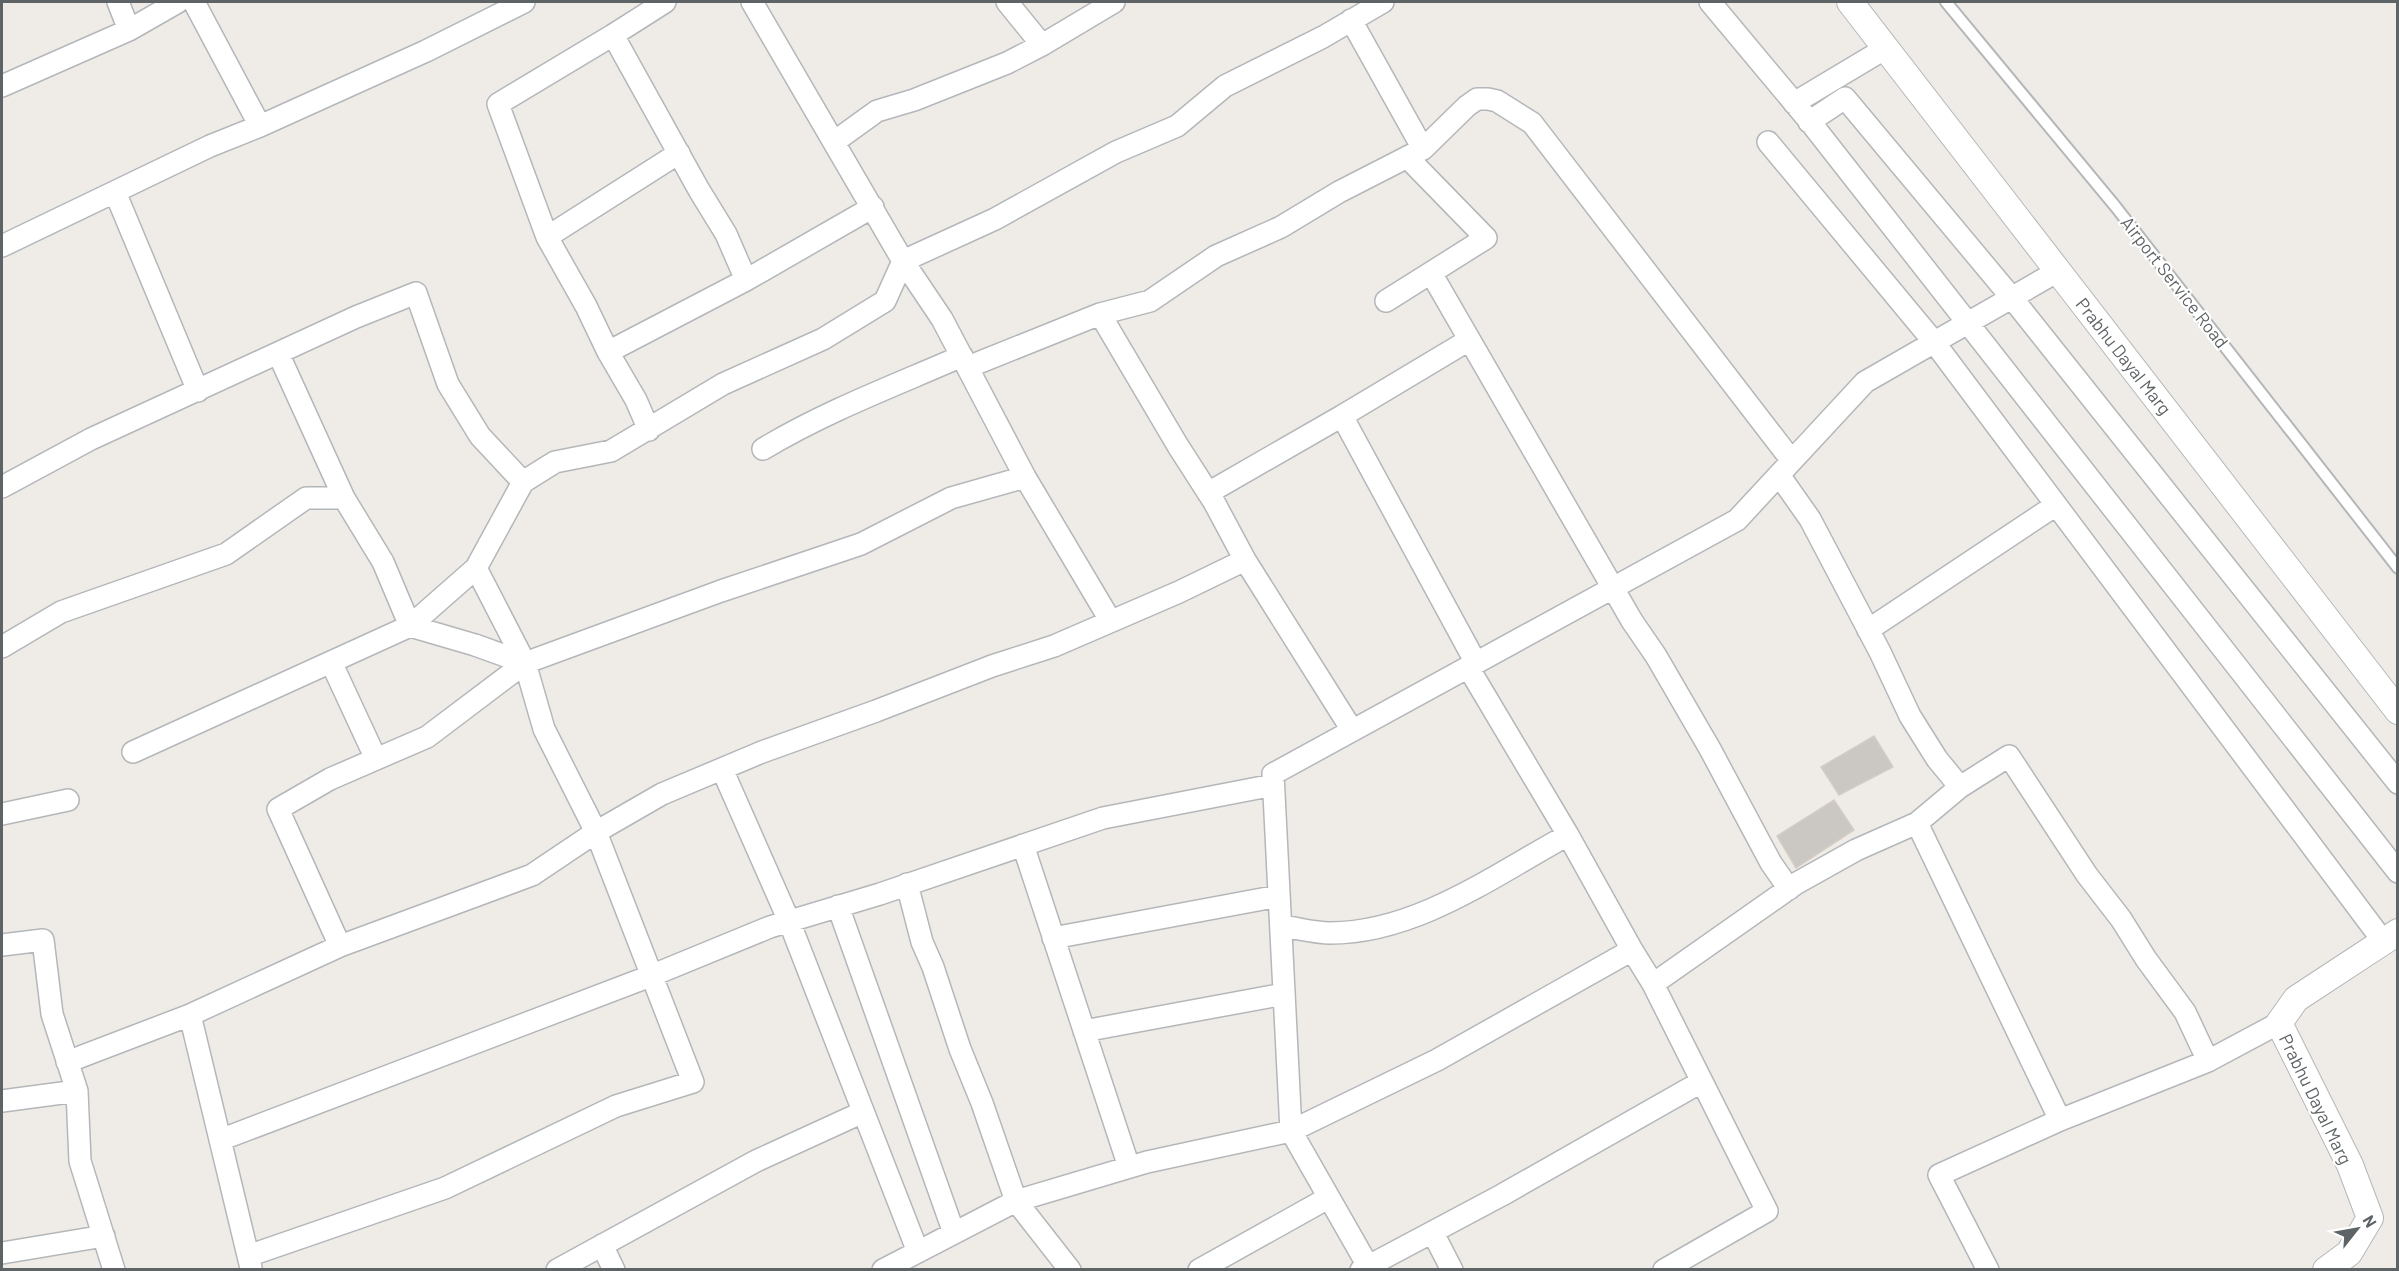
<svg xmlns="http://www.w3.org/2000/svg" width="2399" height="1271" viewBox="0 0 2399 1271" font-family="Barlow,sans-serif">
<rect width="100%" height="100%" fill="#efece7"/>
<path fill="#cbc7c3" stroke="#d4cdc5" stroke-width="1.5" d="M1874 736 1893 767 1839 795 1821 767Z
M1834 800 1854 830 1796 868 1777 836Z"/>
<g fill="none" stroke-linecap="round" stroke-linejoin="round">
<g stroke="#b4b7ba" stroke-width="14">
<path id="service" d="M1946 2 2115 206 2398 568"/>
</g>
<g stroke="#b4b7ba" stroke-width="24">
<path id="minor" d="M118 2 129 30 178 2
M194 2 260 126
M752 2 903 261 995 219 1116 152 1177 126 1225 86 1323 37 1383 2
M1710 2 1811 123 2398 872
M1351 20 1423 149
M1042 45 1114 2
M2 86 129 30
M1794 103 1886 48
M1809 122 1845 98 2012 298 2398 783
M834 142 877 111 914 100 1007 63 1042 45 1007 2
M1768 142 1934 342 2383 941
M115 192 198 391
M547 237 679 153
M2 246 210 146 260 126 426 51 524 2
M903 261 942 319 1025 477 1110 620
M1431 273 1632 621 1656 656 1710 749 1771 863 1789 889
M746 280 873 207
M1386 301 1486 238 1407 157
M1100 314 1150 301 1216 256 1281 227 1339 192 1423 149 1467 106 1477 99H1488L1497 101 1532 123 1792 461
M1469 340 1342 416 1476 663
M608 352 586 306 547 237 498 104 613 35
M278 353 344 498
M968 367 1100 314 1178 446 1214 502 1245 560 1352 730
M649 430 636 400 608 352 746 280 726 234 699 190 613 35 665 2
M763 449C826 411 896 385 962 356
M1779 475 1810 519 1880 652 1910 716 1937 759 1960 787
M1025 477 951 498 861 544 721 591 525 663 544 729 596 832 662 794 762 752 876 711 992 666 1054 646 1179 592 1245 560
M2 487 91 439 356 317 416 293 448 384 480 436 523 482
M1208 493 1342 416
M410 626 475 645 525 663
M1868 630 2056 505
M2 647 61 612 226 554 306 498H344L383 562 410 626
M331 662 376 759
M525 663 476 568 523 482 555 462 611 451 723 384 823 339 885 301 903 261
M1468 667 1568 835 1632 950
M133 752 410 626 476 568
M722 769 789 921 918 1252
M2 814 68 800
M1917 823 2060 1120
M1023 845 1129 1167
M907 884 922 942 933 967 960 1049 982 1103 1016 1201 1070 1270
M838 906 954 1233
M1281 926C1297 928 1314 933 1330 933 1417 933 1496 874 1568 835
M1053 938 1279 896
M2 945 43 940 52 1014 77 1091 80 1161 114 1270
M340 946 278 809 330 779 427 737 525 663
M1653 984 1797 883 1856 850 1917 823 1960 787 2009 756 2087 875 2121 919 2146 959 2185 1012 2208 1061 2279 1023
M190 1015 251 1268
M1084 1031 1284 994
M67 1062 190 1015 340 946 532 875 596 832 693 1082 616 1106 445 1188 248 1256
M2 1101 77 1091
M220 1140 653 975 770 927 880 894 1103 818 1273 785
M1433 1233 1452 1270
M602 1245 614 1270
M2 1253 104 1236
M1368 1266 1291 1131 1273 774 1737 520 1865 382 2058 271
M557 1270 756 1161 863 1112
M883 1270 1016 1201 1147 1162 1291 1131 1437 1060 1632 950 1653 984 1767 1211 1664 1270
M1199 1270 1328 1198
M1361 1270 1502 1195 1701 1082
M1988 1270 1939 1175 2060 1120 2208 1061"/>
</g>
<g stroke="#b4b7ba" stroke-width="28">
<path id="tertiary" d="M1850 2 2398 711
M2326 1270 2349 1253 2370 1218 2350 1165 2279 1023 2296 999 2398 932"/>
</g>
<use href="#service" stroke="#fff" stroke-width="10"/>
<use href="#minor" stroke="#fff" stroke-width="21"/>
<use href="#tertiary" stroke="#fff" stroke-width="26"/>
</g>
<g text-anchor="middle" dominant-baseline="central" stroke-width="4.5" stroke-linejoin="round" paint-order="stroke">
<g font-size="18" fill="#5e6366" stroke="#fff">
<text transform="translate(2175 282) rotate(52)">Airport Service Road</text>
<text transform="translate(2124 356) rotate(52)">Prabhu Dayal Marg</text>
<text transform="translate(2316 1099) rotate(64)">Prabhu Dayal Marg</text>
</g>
</g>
<rect width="2399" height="1271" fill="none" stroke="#5e6366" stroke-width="6"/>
<g transform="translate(2357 1229) rotate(59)" stroke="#ffffff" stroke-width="4.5" paint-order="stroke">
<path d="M0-4.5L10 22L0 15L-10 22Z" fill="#5e6366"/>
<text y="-9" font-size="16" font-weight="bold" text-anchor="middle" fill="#5e6366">N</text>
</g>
</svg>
